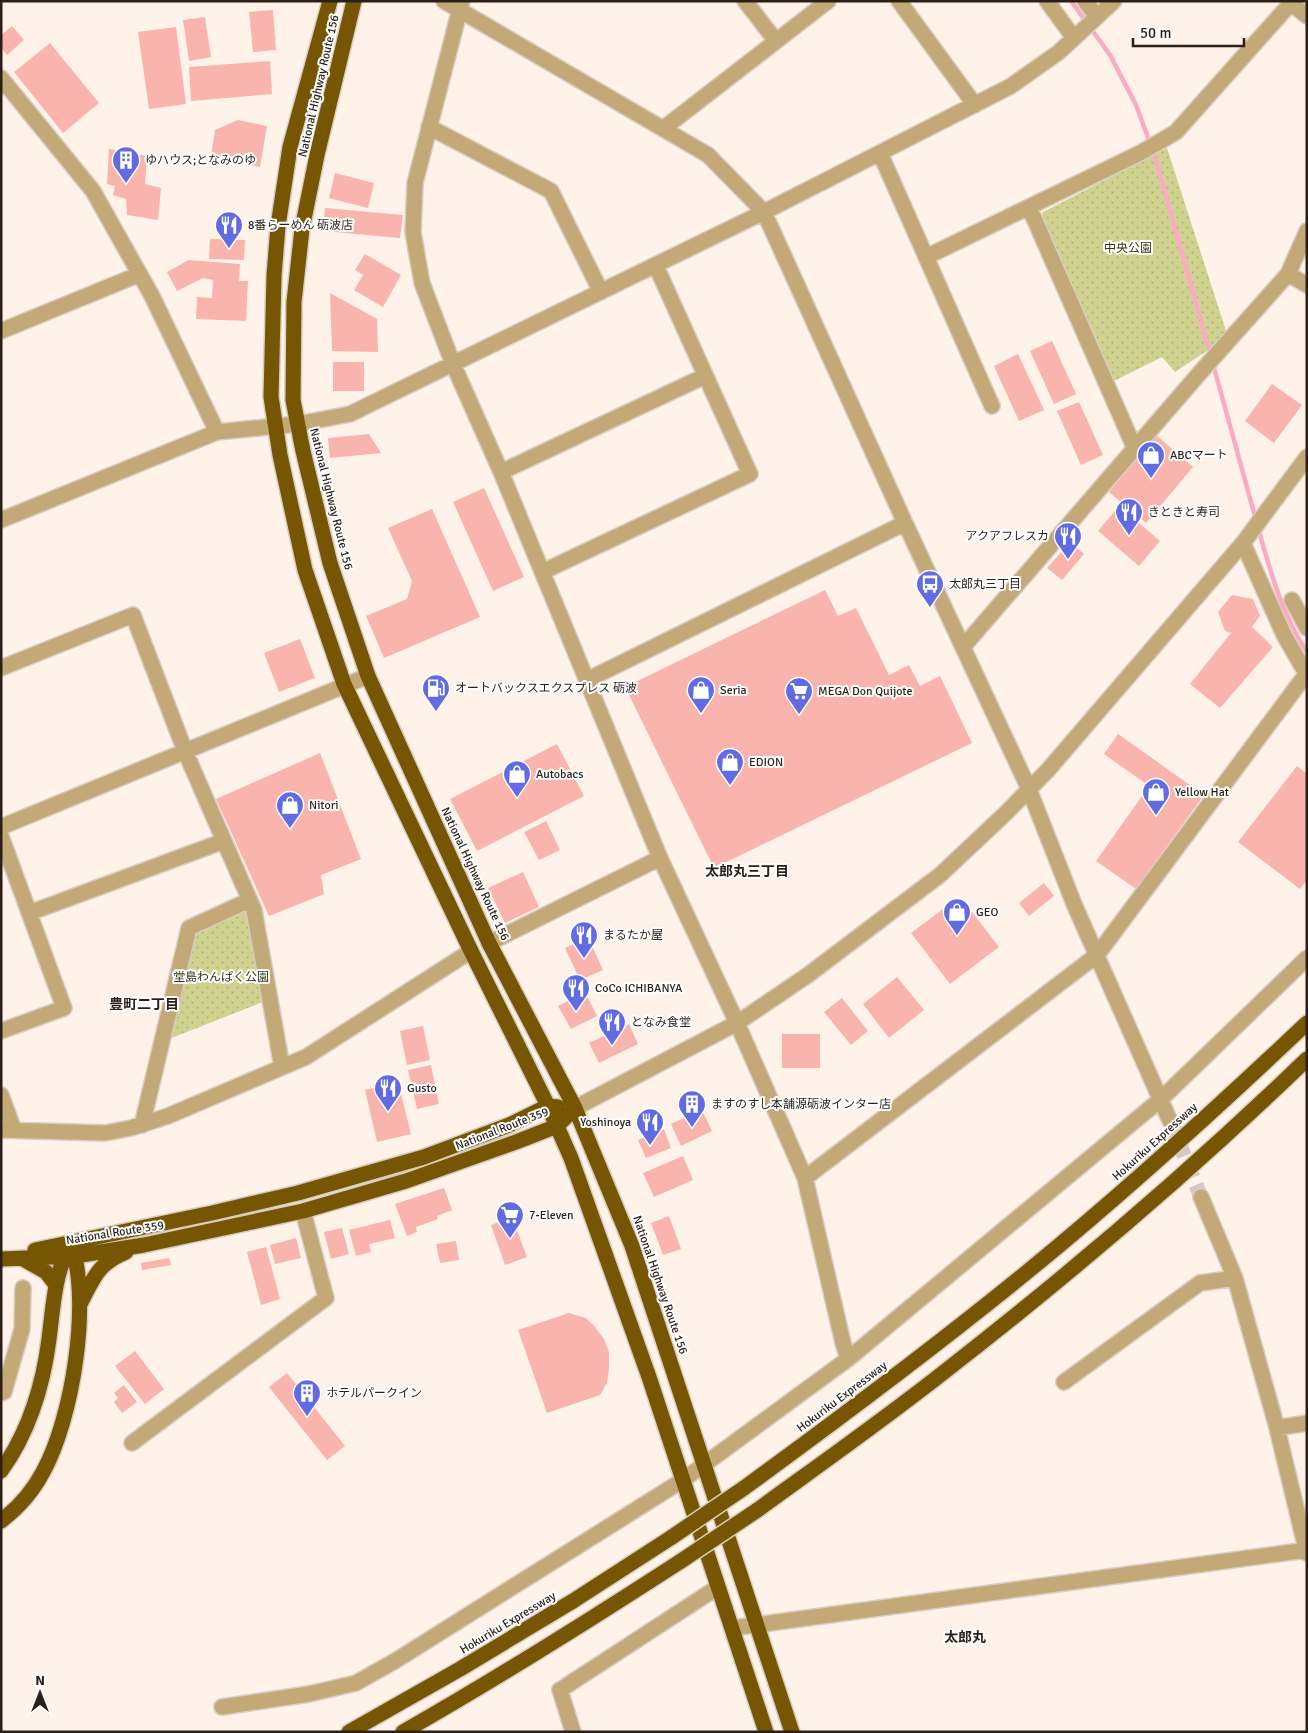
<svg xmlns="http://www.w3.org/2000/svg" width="1308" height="1733" viewBox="0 0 1308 1733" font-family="Signika,'Noto Sans JP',sans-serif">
<defs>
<pattern id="park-dots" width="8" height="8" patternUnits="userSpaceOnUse" patternTransform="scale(1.25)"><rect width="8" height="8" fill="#cfd38f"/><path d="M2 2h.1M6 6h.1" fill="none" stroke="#b2b57b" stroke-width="1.8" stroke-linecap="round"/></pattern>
</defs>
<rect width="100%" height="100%" fill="#fff2e9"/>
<path fill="url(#park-dots)" d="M1167 148 1228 337 1175 372 1162 357 1114 381 1041 218 1043 212Z
M248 905 263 1002 169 1039 192 930Z"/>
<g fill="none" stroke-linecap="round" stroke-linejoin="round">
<path stroke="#fcaac4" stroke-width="4.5" d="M1071 1 1110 55 1136 105 1150 143
M1153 150 1211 357
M1213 364 1256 520
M1258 528C1270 570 1282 615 1307 652"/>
</g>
<path fill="#f9b5ad" d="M273 10 276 50 253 52 249 12Z
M205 17 211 57 189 61 183 20Z
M12 26 24 40 7 55 1 48V35Z
M176 27 186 104 149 109 138 32Z
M50 43 99 103 63 133 14 72Z
M270 61 272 94 191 101 189 67Z
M238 120 267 126 260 167 211 156 215 130Z
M109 149 147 156 145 184 161 188 158 220 127 215 126 199 113 195 115 186 107 184Z
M335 173 374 183 368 208 329 198Z
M325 208 403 215 400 238 323 231Z
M210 239 245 240 244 260 209 259Z
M365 254 401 275 383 307 354 290 363 275 355 270Z
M189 260 240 264 239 281H248L246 321 196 319 197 297 212 298 213 280 203 278 177 291 167 272Z
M330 293 377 319 378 352 332 351Z
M1052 341 1076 394 1054 404 1030 351Z
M1018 354 1044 410 1019 421 994 366Z
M333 362H364V391H333Z
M1272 384 1302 405 1274 443 1245 421Z
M1079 402 1103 455 1081 465 1057 411Z
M369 434 381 453 330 458 328 438Z
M1156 435 1193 467 1146 523 1109 492Z
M484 488 524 577 493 591 453 502Z
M1119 506 1160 541 1139 566 1098 531Z
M432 509 480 617 384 658 366 616 407 599 412 581 388 528Z
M1070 542 1084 554 1062 580 1047 568Z
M825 590 838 616 856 608 889 675 909 665 920 686 940 676 972 743 714 868 625 687Z
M1232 595 1253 599 1260 616 1252 627 1273 647 1220 708 1190 684 1231 633 1225 631 1218 612Z
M300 639 315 678 279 692 264 653Z
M1118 734 1204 795 1136 889 1096 861 1149 786 1104 754Z
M557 744 584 796 477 851 450 799Z
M320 753 361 859 321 875 324 894 269 916 216 799Z
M1297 766 1307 774V880L1300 889 1238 842Z
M546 821 560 850 539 860 524 832Z
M523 872 539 907 505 923 488 888Z
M1044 883 1054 896 1029 916 1019 903Z
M954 901 966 917 972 912 999 947 950 984 911 933Z
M588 937 603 970 580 980 565 948Z
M897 977 924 1010 889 1038 863 1004Z
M585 992 597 1016 571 1029 558 1006Z
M842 998 868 1031 851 1045 824 1012Z
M629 1024 638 1044 599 1063 589 1043Z
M423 1026 430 1060 407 1065 400 1031Z
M782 1034H820V1068H782Z
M431 1065 439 1104 417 1109 408 1070Z
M398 1082 411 1134 377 1142 365 1090Z
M702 1110 712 1131 681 1146 671 1124Z
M664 1129 671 1148 646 1158 638 1140Z
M683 1156 693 1180 654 1197 643 1173Z
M444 1188 452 1210 437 1216 438 1219 416 1227 417 1232 407 1236 395 1204Z
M669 1216 681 1249 663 1255 651 1223Z
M512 1217 527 1257 505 1265 491 1225Z
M390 1220 395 1238 369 1244 371 1252 356 1256 349 1230Z
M342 1228 349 1254 331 1259 324 1232Z
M296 1238 301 1258 275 1264 270 1245Z
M456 1241 459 1260 440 1263 436 1244Z
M266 1247 280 1299 261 1305 247 1252Z
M169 1258 171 1265 142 1270 141 1263Z
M569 1313 586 1318 595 1327 604 1339 609 1352V1368L607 1383 600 1395 547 1413 518 1330Z
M135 1351 164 1389 145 1404 115 1366Z
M287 1373 345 1446 327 1460 269 1387Z
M124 1385 137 1402 122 1413 114 1402 118 1398 114 1393Z"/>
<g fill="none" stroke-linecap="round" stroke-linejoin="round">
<path stroke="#d5c8bf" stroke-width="15" stroke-dasharray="15 8" stroke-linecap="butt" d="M1170 1121 1201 1197"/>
<g stroke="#d9ccc3" stroke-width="18">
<path id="minor" d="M444 1 708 155 764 212 905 523 1029 789 1074 904 1170 1121
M462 1 415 183 413 232 422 283 453 364 501 472 660 858 737 1023 805 1178 843 1343 848 1359 1161 1099 1307 958
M745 1 776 41
M899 1 975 105
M1047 1 1074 38
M1085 1 1097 17
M1288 1 1307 16
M1 78 93 191 152 296 217 432 298 424 350 414 764 212 1011 86 1059 52 1114 1
M429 127 551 191 601 292
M664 128 828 1
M880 153 992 406
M1029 207 1135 449
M926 257 1142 152 1176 132 1291 3
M1288 274 1307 285
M1 331 140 274
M501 472 705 376
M1 520 217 432
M1243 543 1284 635 1307 675
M542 572 750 474 656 266
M1292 600 1307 628
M963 647 1198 375 1288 274 1307 231
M1 668 133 615 185 751 254 910 282 1067
M587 680 905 523
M1 827 368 676
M1 836 64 1008 1 1031
M29 913 224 841
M489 943 660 858
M1 1095 14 1130
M575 1108 737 1023 808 975 940 875 1006 813 1048 770 1243 543 1307 457
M142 1125 189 928 250 900
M1 1130 105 1133 131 1128 168 1116 306 1057 471 951
M805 1178 1097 955 1307 673
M1201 1197 1235 1278 1277 1428 1307 1553
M1064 1382 1200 1283 1235 1278
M1 1393 4 1392 22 1329 23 1288
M1277 1428 1307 1423
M132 1443 326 1298 303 1211
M733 1628 1307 1550
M222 1707 309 1694 356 1683 395 1661 683 1480 848 1359
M573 1732 560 1690 718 1587"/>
</g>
<g stroke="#d9ccc3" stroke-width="18">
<path id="highway" d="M330 1 290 147 278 226 274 276 271 397 280 455 305 570 344 684 471 951 548 1106 571 1158 649 1377 766 1732
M354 1 317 155 302 229 294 302 293 400 303 451 330 563 368 676 489 943 575 1108 632 1246 792 1732
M35 1250 212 1213 298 1193 424 1157 509 1125 548 1106 558 1107
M1 1259 75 1256 144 1245 303 1211 406 1181 516 1142 557 1126 575 1108
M23 1259 46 1272 56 1285
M80 1304C94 1278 97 1264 126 1252
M1 1471C29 1432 43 1386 49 1339 53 1309 54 1277 68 1249
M744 1488C840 1418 935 1347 1027 1272 1124 1193 1216 1109 1307 1023
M756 1511C822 1463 889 1416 953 1365 1076 1269 1195 1167 1307 1059
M1 1521C18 1508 33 1491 43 1472 72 1420 91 1304 72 1247
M349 1732 460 1669 573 1601 672 1537
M403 1732C498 1678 590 1620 681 1561"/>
</g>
<use href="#minor" stroke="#c3a978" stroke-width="15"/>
<use href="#highway" stroke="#775603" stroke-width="15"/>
<g stroke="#d9ccc3" stroke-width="18" stroke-linecap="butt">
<path id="highway-bridge" d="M672 1537 744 1488
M681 1561 756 1511"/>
</g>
<use href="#highway-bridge" stroke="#775603" stroke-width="15"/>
</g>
<defs>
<g id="building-pin" transform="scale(1.4375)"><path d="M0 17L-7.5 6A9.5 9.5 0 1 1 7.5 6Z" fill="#616ce4" stroke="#fff"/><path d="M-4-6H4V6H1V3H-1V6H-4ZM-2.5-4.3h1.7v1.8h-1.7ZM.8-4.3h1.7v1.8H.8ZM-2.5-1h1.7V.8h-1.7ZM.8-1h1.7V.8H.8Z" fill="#fff"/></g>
<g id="restaurant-pin" transform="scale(1.4375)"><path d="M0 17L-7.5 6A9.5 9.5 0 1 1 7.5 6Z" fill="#616ce4" stroke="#fff"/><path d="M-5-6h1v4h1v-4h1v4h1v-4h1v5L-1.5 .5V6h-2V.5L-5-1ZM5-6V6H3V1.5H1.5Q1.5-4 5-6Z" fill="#fff"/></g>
<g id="shop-pin" transform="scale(1.4375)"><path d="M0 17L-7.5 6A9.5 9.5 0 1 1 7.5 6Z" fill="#616ce4" stroke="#fff"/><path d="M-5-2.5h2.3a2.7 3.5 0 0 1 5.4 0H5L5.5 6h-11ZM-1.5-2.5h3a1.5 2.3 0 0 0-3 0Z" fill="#fff"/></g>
<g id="bus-pin" transform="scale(1.4375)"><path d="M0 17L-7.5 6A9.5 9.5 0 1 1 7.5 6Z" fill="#616ce4" stroke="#fff"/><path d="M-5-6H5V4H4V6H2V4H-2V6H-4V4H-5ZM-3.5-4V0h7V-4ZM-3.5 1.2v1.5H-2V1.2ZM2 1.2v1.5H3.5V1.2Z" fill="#fff"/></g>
<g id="fuel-pin" transform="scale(1.4375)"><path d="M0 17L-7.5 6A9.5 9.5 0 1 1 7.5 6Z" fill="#616ce4" stroke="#fff"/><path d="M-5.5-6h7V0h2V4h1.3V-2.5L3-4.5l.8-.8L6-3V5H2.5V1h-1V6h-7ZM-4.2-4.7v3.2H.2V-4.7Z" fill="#fff"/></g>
<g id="supermarket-pin" transform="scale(1.4375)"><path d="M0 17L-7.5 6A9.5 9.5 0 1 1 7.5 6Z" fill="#616ce4" stroke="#fff"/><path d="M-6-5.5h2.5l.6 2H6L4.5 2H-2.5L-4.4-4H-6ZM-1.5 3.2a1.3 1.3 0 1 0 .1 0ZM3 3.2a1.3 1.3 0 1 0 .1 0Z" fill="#fff"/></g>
</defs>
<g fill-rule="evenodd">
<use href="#building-pin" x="126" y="160"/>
<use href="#restaurant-pin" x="229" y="225"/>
<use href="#shop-pin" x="1151" y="455"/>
<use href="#restaurant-pin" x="1129" y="512"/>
<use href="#restaurant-pin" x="1068" y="536"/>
<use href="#bus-pin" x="930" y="584"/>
<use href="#fuel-pin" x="436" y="688"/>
<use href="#shop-pin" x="701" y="690"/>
<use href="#supermarket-pin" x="799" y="691"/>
<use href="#shop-pin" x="730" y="762"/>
<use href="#shop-pin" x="517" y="774"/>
<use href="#shop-pin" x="1156" y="792"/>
<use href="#shop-pin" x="290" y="805"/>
<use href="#shop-pin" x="957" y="912"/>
<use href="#restaurant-pin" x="584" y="935"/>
<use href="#restaurant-pin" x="576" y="988"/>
<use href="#restaurant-pin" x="612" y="1022"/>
<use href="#restaurant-pin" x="388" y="1088"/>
<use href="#building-pin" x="692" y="1104"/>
<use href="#restaurant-pin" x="650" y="1122"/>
<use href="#supermarket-pin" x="510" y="1215"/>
<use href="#building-pin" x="307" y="1393"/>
</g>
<g text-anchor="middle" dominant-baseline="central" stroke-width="4" stroke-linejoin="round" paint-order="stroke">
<g font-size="12" fill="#2b1f18" stroke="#fff">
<text transform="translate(319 86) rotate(-77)">National Highway Route 156</text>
<text transform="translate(331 499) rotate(76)">National Highway Route 156</text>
<text transform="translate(475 874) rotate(65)">National Highway Route 156</text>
<text transform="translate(502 1129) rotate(-21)">National Route 359</text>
<text transform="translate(1155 1142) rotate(-42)">Hokuriku Expressway</text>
<text transform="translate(115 1233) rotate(-9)">National Route 359</text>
<text transform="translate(660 1285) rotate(71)">National Highway Route 156</text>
<text transform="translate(842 1397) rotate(-37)">Hokuriku Expressway</text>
<text transform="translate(508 1623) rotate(-31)">Hokuriku Expressway</text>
</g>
<g font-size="12" fill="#2b1f18" stroke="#fff" text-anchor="start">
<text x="145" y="160">ゆハウス;となみのゆ</text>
<text x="248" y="225">8番らーめん 砺波店</text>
<text x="1170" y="455">ABCマート</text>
<text x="1148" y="512">きときと寿司</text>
<text x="1049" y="536" text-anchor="end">アクアフレスカ</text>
<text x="949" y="584">太郎丸三丁目</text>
<text x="455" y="688">オートバックスエクスプレス 砺波</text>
<text x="720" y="690">Seria</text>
<text x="818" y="691">MEGA Don Quijote</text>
<text x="749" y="762">EDION</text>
<text x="536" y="774">Autobacs</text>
<text x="1175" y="792">Yellow Hat</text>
<text x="309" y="805">Nitori</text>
<text x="976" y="912">GEO</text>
<text x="603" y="935">まるたか屋</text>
<text x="595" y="988">CoCo ICHIBANYA</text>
<text x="631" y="1022">となみ食堂</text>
<text x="407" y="1088">Gusto</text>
<text x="711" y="1104">ますのすし本舗源砺波インター店</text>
<text x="631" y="1122" text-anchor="end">Yoshinoya</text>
<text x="529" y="1215">7-Eleven</text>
<text x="326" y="1393">ホテルパークイン</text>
</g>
<g font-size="12" fill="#353614" stroke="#fff">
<text x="1128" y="248">中央公園</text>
<text x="221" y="977">堂島わんぱく公園</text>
</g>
<g font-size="14" font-weight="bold" fill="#2b1f18" stroke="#fff">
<text x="747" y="871">太郎丸三丁目</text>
<text x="144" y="1004">豊町二丁目</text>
<text x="965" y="1637">太郎丸</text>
</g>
</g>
<rect width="1308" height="1733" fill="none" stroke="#2b1f18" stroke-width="5"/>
<g transform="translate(40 1693)" stroke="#ffffff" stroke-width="4" paint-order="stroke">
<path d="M0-4L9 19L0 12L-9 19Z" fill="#2b1f18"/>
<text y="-8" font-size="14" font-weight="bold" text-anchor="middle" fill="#2b1f18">N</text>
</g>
<path d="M1133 38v8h111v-8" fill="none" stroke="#2b1f18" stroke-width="2.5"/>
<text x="1140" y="38" font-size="15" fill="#2b1f18" stroke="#ffffff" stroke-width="4" paint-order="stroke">50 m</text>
</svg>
